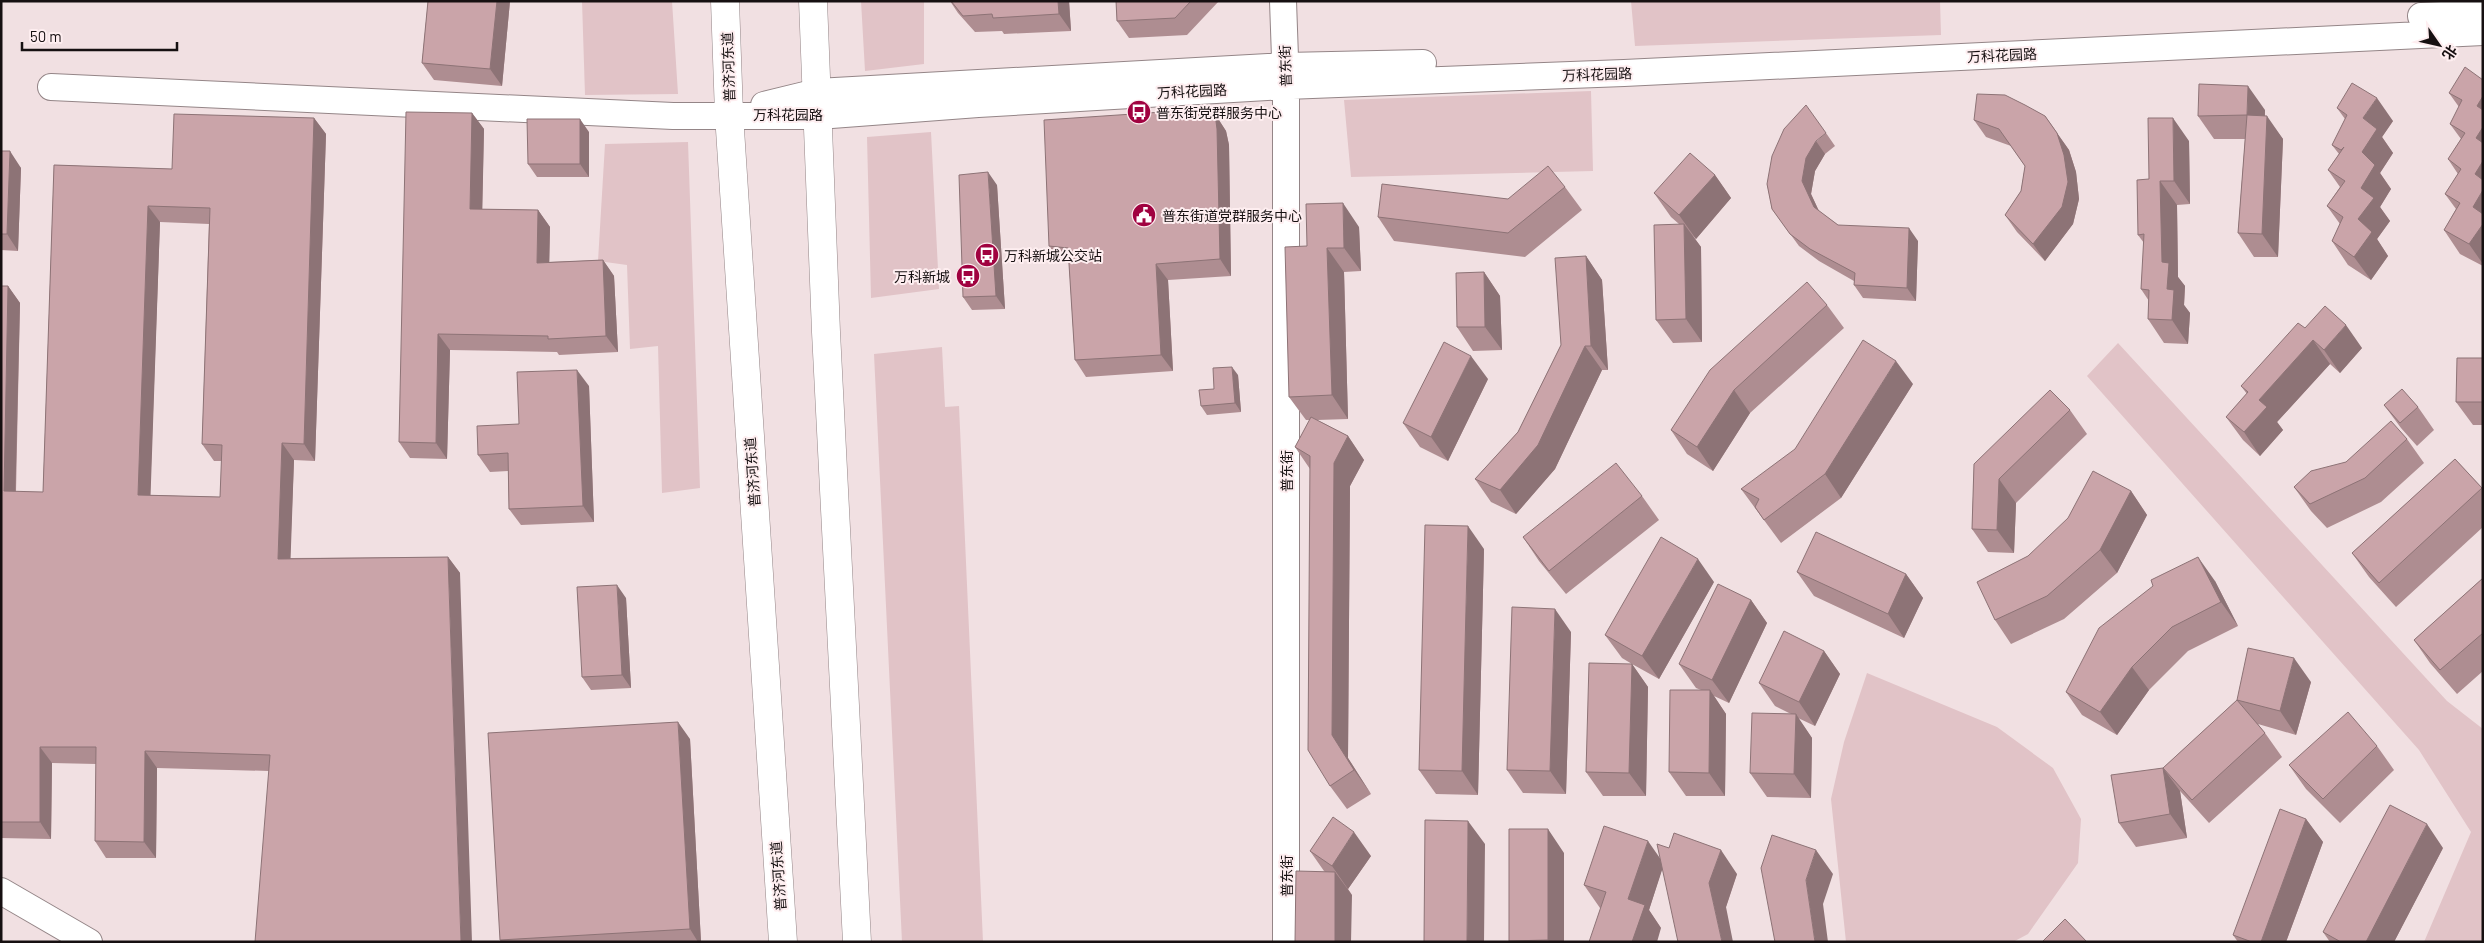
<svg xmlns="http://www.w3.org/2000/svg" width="2484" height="943" viewBox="0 0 2484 943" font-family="Barlow,'Noto Sans SC',sans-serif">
<rect width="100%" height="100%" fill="#f1e0e2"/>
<path fill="#e1c3c7" d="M582 1H672L678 94 585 95Z
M861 1H924V64L865 71Z
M1631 1H1940L1941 35 1635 46Z
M1591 91 1593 171 1351 177 1344 100Z
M931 132 939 289 871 298 867 137Z
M688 142 700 488 662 493 658 346 630 349 627 265 598 261 605 144Z
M2118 343 2447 701 2483 729V942H2424L2471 832 2419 750 2087 376Z
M942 347 945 407 959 406 983 942H902L874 354Z
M1867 673 1997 727 2053 768 2081 819 2078 863 2028 934 2013 942H1846L1831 799 1844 742Z"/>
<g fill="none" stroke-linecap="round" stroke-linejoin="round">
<g stroke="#948587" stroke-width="28">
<path id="minor" d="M1283 1 1286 86V942
M2421 16 2483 13
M51 87 673 116H818L978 104 1286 86 1624 73 2483 32
M764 105 817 92 1286 66 1423 63
M1 891 89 942"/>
</g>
<g stroke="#948587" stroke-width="29">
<path id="major" d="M725 1 729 114 783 942
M813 1 826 332 857 942"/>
</g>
<use href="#minor" stroke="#fff" stroke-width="26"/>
<use href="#major" stroke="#fff" stroke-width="28"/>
</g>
<path fill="#ae8d91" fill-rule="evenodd" d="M428 1H510L502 86 434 80 422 63Z
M950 1H1069L1071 31 1004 34 1002 31 975 32 958 13Z
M1116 1H1219L1187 35 1129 38 1117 21Z
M2483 80V266L2460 254 2444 230 2456 209 2445 194 2458 174 2448 159 2461 139 2450 124 2459 107 2449 93Z
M2337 108 2393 121 2382 137 2393 153 2380 173 2391 189 2380 207 2390 221 2377 239 2388 256 2371 280 2348 265 2332 241 2340 224 2327 206 2340 187 2328 170 2339 154 2332 145 2345 119Z
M2265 110V116L2283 139 2278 257H2254L2238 233 2245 139H2214L2198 116Z
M472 113 484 129 482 209 538 210 550 227 549 262 603 260 614 276 618 352 559 355 557 352 450 350 447 459 410 458 399 442Z
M1215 114 1226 131 1229 145 1231 276 1168 280 1173 371 1086 377 1075 360 1069 263 1061 262 1049 246Z
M2045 116 2069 150 2076 172 2079 199 2073 224 2045 261 2017 232 2005 215 2021 191 2025 166 2011 146 1986 137 1974 120Z
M314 118 326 134 315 461 294 460 290 558 448 557 460 573 269 771 157 768 156 858H106L95 841 96 764 52 763 51 839 1 838V286H8L20 303 16 492H43L54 165 172 169ZM160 222 209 224 202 444 214 461H222L220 497 150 495Z
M589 132V177H537L528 164Z
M1826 133 1835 146 1825 154 1815 171 1811 194 1819 211 1838 225 1918 241 1916 301 1863 298 1854 285V281L1819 261 1799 246 1772 209 1767 184Z
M2189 141 2190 204 2177 205 2178 277 2185 286 2184 305 2190 313 2188 344 2164 343 2148 319 2149 301 2141 289 2144 243 2138 235 2149 179Z
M1 151 21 168 18 251 1 250Z
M1715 175 1731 198 1696 239 1693 236 1701 247 1702 342 1673 343 1656 320 1679 224 1671 217 1654 193Z
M997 185 1005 309 972 310 963 297Z
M1565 187 1582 210 1525 257 1394 241 1378 217 1508 199Z
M1359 227 1361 271 1344 272 1348 419 1317 420 1348 436 1364 460 1350 486 1348 758 1371 794 1347 809 1330 786 1310 469 1295 447 1310 420H1306L1289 397 1307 246Z
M1586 256 1602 280 1608 370H1602L1555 469 1516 514 1491 502 1475 479 1518 432 1561 345Z
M1484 272 1500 296 1502 350 1473 351 1457 327Z
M1827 305 1844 328 1750 413 1713 471 1687 454 1671 430Z
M2305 328 2362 348 2340 373 2330 364 2277 422 2283 430 2260 456 2243 440 2226 417 2247 394 2241 386Z
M2483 358V425H2473L2456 402Z
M1238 375 1241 412 1207 415 1201 406 1214 389Z
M1488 379 1448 461 1420 447 1403 423Z
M1913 384 1841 498 1781 543 1741 489Z
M589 386 594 522 521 525 509 509 508 471 490 472 478 455 519 424Z
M2384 405 2418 407 2434 430 2417 446 2401 428Z
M2070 410 2087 434 2016 503 2014 553 1988 552 1972 529 1974 464Z
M2407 439 2424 463 2381 502 2327 528 2311 511 2294 487 2346 462Z
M2455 459 2483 489V527L2396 607 2369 577 2352 553Z
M2131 491 2147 515 2117 573 2064 619 2011 644 1995 620 2028 556Z
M1642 496 1659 520 1566 594 1539 561 1523 537Z
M1484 549 1478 795 1436 794 1419 770Z
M1797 572 1906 574 1923 598 1904 638 1814 596Z
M2483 578V671L2457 694 2430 663 2414 640Z
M2215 581 2238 626 2188 651 2149 690 2117 735 2082 715 2066 692Z
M1714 582 1659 679 1632 664 1648 687 1646 796H1603L1586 772 1632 664 1622 658 1605 635Z
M626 598 631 688 591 690 582 677Z
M1751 600 1767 623 1729 703 1714 696 1726 714 1725 796H1686L1669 772 1701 690 1696 688 1679 664Z
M1571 632 1566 794 1523 793 1507 770Z
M1824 651 1840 674 1815 726 1798 718 1812 738 1811 798 1767 797 1750 773 1791 714 1775 706 1759 683Z
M2311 682 2296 735 2258 724 2265 733 2282 757 2209 823 2180 791 2187 838 2136 847 2119 823 2163 768 2237 700Z
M690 739 701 942H501L500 940Z
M2377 746 2394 770 2340 823 2306 789 2289 765Z
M2306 819 2323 842 2286 942H2238L2233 935Z
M2443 848 2394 942H2330L2323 932Z
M1310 851 1371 856 1348 889 1352 895 1324 871Z
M1564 853V942H1510L1509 941Z
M1660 859 1737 874 1726 907 1662 869 1649 910 1661 928 1600 908 1584 885Z"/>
<path fill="#8d7376" d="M497 1H510L502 86 490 69Z
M1058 1H1069L1071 31 1059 14Z
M2248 86 2265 110 2264 139 2247 115Z
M2483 96V114L2477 106Z
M2377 98 2393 121 2382 137 2393 153 2380 173 2391 189 2380 207 2390 221 2377 239 2388 256 2371 280 2354 257 2361 188 2363 118Z
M472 113 484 129 482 225 470 209Z
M1215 114 1226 131 1229 145 1231 276 1220 259Z
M2045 116 2069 150 2076 172 2079 199 2073 224 2045 261 2033 244Z
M2267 116 2283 139 2278 257 2262 234Z
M314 118 326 134 315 461 304 444Z
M2173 118 2189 141 2190 204 2174 181Z
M580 119 589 132V177L580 164Z
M2483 127V148L2476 138Z
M1816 141 1825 154 1815 171 1811 194 1823 220 1814 207 1802 181 1806 158Z
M10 151 21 168 18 251 7 234Z
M2483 161V185L2475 174Z
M988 172 997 185 1005 309 996 296Z
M1715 175 1731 198 1696 239 1679 215Z
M2160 181 2177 205 2178 277 2185 286 2184 305 2190 313 2188 344 2172 320 2162 262Z
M2483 190V221L2473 207Z
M1343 203 1359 227 1361 271 1344 248Z
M148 206 160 222 150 511 138 495Z
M538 210 550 227 549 279 537 263Z
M1684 224 1701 247 1702 342 1686 319Z
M2483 224V264L2469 244Z
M1909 228 1918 241 1916 301 1907 288Z
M1327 248 1344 272 1348 419 1332 395Z
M1586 256 1602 280 1608 370 1591 346Z
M603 260 614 276 618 352 606 336Z
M1156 264 1168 280 1173 371 1161 355Z
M1484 272 1500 296 1502 350 1485 327Z
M8 286 20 303 15 508 4 491Z
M2346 325 2362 348 2340 373 2324 350Z
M438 334 450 350 447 459 436 443Z
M2313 340 2330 364 2277 422 2283 430 2260 456 2244 432 2259 400Z
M1585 346 1602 370 1555 469 1516 514 1500 490Z
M1471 356 1488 379 1448 461 1431 437Z
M1896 361 1913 384 1841 498 1825 474Z
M1232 367 1238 375 1241 412 1235 403Z
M577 370 589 386 594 522 583 506Z
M1734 390 1750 413 1713 471 1697 447Z
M1348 436 1364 460 1350 486 1348 758 1371 794 1354 770 1332 735 1334 463Z
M282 443 294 460 290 575 278 559Z
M1999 479 2016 503 2014 553 1997 530Z
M2131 491 2147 515 2117 573 2100 550Z
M1468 526 1484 549 1478 795 1462 771Z
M448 557 460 573 472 942H461Z
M2198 557 2215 581 2238 626 2221 602Z
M1698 559 1714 582 1659 679 1642 656Z
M1906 574 1923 598 1904 638 1888 614Z
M617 585 626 598 631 688 622 675Z
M1751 600 1767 623 1729 703 1712 680Z
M1555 609 1571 632 1566 794 1550 771Z
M1824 651 1840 674 1815 726 1799 702Z
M2294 658 2311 682 2296 735 2280 711Z
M1632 664 1648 687 1646 796 1629 773Z
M2132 667 2149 690 2117 735 2100 712Z
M1710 690 1726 714 1725 796 1709 773Z
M1796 714 1812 738 1811 798 1794 774Z
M678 722 690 739 701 942H698L690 929Z
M40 747 52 763 51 839 40 822Z
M145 751 157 768 156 858 144 842Z
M2163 768 2180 791 2187 838 2170 814Z
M2306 819 2323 842 2286 942H2261Z
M1468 821 1485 844 1484 942H1467Z
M2427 824 2443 848 2394 942H2366Z
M1548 829 1564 853V942H1549L1548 940Z
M1354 832 1371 856 1348 889 1332 866Z
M1648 841 1664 864 1649 910 1661 928 1657 942H1632L1628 899Z
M1721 850 1737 874 1726 907 1733 942H1722L1709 883Z
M1816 850 1833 874 1823 904 1828 942H1815L1806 880Z
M1335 872 1352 895 1351 942H1335Z"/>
<path fill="#caa4a9" stroke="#8d7376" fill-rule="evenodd" d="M428 1H497L490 69 422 63Z
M951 1H1058L1059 14 993 18 992 14 963 16Z
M1116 1H1191L1175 18 1117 21Z
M2465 67 2483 80V96L2477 106 2483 110V127L2476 138 2483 143V161L2475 174 2483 180V190L2473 207 2483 214V224L2469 244 2444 230 2460 203 2445 194 2461 169 2448 159 2465 133 2450 124 2462 100 2449 93Z
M2352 83 2377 98 2363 118 2377 129 2362 152 2375 165 2361 188 2374 198 2358 219 2372 232 2354 257 2332 241 2343 217 2327 206 2345 181 2328 170 2344 147 2341 150 2332 145 2347 115 2337 108Z
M2199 84 2248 86 2247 115 2198 116Z
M1977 94 2005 95 2025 105 2045 116 2057 133 2064 155 2068 182 2062 207 2033 244 2005 215 2021 191 2025 166 1999 129 1974 120Z
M1806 105 1826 133 1816 141 1806 158 1802 181 1814 207 1838 225 1909 228 1907 288 1854 285 1855 273 1810 249 1790 234 1772 209 1767 184 1772 156 1784 129Z
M1207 109 1215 114 1217 129 1220 259 1156 264 1161 355 1075 360 1068 248 1049 246 1044 120Z
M406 112 472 113 470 209 538 210 537 263 603 260 606 336 548 339V336L438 334 436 443 399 442Z
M174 114 314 118 304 444 282 443 278 559 448 557 461 942H255L270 755 145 751 144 842 95 841 96 747H40V822H1V286H8L4 491 43 492 54 165 172 169ZM148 206 210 208 202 444 222 445 220 497 138 495Z
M2247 115 2267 116 2262 234 2238 233Z
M2148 118H2173L2174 181H2160L2162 262 2169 263 2167 289 2174 290 2172 320 2148 319 2149 290 2141 289 2144 234 2138 235 2137 180 2149 179Z
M527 119H580V164H528Z
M1 151H10L7 234H1Z
M1690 153 1715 175 1679 215 1654 193Z
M1548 166 1565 187 1508 233 1378 217 1382 184 1508 199Z
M988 172 996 296 963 297 959 175Z
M1343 203 1344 248H1327L1332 395 1289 397 1285 247 1307 246 1306 204Z
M1684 224 1686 319 1656 320 1654 225Z
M1586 256 1591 346H1585L1538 445 1500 490 1475 479 1518 432 1561 345 1555 258Z
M1484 272 1485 327H1457L1456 273Z
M1807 282 1827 305 1734 390 1697 447 1671 430 1710 370Z
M2325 306 2346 325 2324 350 2313 340 2259 400 2267 407 2244 432 2226 417 2248 392 2241 386 2298 323 2305 328Z
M1863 340 1896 361 1825 474 1764 520 1755 507 1759 499 1741 489 1795 449Z
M1444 342 1471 356 1431 437 1403 423Z
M2457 358H2483V402H2456Z
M1232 367 1235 403 1201 406 1199 390 1214 389 1213 368Z
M577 370 583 506 509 509 508 453 478 455 477 426 519 424 517 372Z
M2402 389 2418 407 2400 423 2384 405Z
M2050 390 2070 410 1999 479 1997 530 1972 529 1974 464Z
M1311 417 1348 436 1334 463 1332 735 1354 770 1330 786 1308 750 1310 456 1295 447Z
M2391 421 2407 439 2365 478 2310 504 2294 487 2311 471 2346 462Z
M2455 459 2482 488 2379 583 2352 553Z
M1616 463 1642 496 1549 571 1523 537Z
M2093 471 2131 491 2100 550 2047 596 1995 620 1977 582 2028 556 2068 518Z
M1425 525 1468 526 1462 771 1419 770Z
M1816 532 1906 574 1888 614 1797 572Z
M1661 537 1698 559 1642 656 1605 635Z
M2198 557 2221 602 2172 627 2132 667 2100 712 2066 692 2099 628 2153 586 2151 580Z
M2483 578V633L2440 670 2414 640Z
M1718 584 1751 600 1712 680 1679 664Z
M617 585 622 675 582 677 577 587Z
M1512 607 1555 609 1550 771 1507 770Z
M1784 631 1824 651 1799 702 1759 683Z
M2248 648 2294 658 2280 711 2237 700Z
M1589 663 1632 664 1629 773 1586 772Z
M1670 690H1710L1709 773 1669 772Z
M2237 700 2265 733 2192 800 2163 768Z
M2348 712 2377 746 2323 799 2289 765Z
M1752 713 1796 714 1794 774 1750 773Z
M678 722 690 929 500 940 488 733Z
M2163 768 2170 814 2119 823 2111 775Z
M2390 805 2427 824 2366 942H2341L2323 932Z
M2280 809 2306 819 2261 942H2252L2233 935Z
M1333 817 1354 832 1332 866 1310 851Z
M1425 820 1468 821 1467 942H1424Z
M1604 826 1648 841 1628 899 1645 905 1632 942H1589L1606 892 1584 885Z
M1509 829H1548V940L1509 941Z
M1674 833 1721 850 1709 883 1722 942H1678L1657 844 1669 848Z
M1772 835 1816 850 1806 880 1815 942H1775L1761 868Z
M1296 871 1335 872V942H1295Z
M2065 919 2087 942H2042Z"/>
<defs>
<g id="bus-disc" transform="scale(1.25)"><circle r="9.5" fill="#a00240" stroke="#feeef0"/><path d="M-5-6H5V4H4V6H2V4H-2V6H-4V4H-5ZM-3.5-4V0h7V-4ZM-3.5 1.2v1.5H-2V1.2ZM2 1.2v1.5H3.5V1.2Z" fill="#fff"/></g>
<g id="civic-disc" transform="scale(1.25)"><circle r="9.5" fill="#a00240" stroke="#feeef0"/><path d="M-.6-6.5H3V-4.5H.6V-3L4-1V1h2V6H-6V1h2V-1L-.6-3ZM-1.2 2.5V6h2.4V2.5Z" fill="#fff"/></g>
</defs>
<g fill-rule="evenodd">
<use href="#bus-disc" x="1139" y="112"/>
<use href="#civic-disc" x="1144" y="215"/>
<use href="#bus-disc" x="987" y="255"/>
<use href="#bus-disc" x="968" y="276"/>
</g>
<g text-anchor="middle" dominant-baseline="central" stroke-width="4" stroke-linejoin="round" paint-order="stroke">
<g font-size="14" fill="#161011" stroke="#feeef0">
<text transform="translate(2002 55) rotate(-3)">万科花园路</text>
<text transform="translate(1285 66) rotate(-92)">普东街</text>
<text transform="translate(728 67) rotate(-92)">普济河东道</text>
<text transform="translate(1597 74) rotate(-2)">万科花园路</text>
<text transform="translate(1192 91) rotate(-3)">万科花园路</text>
<text x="788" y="114">万科花园路</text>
<text transform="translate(1286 471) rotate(-90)">普东街</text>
<text transform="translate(752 472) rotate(-94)">普济河东道</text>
<text transform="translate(778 876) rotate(-94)">普济河东道</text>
<text transform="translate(1286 876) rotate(-90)">普东街</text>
</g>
<g font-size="14" fill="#161011" stroke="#feeef0" text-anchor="start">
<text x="1156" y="112">普东街党群服务中心</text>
<text x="1162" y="215">普东街道党群服务中心</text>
<text x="1004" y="255">万科新城公交站</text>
<text x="950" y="276" text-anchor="end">万科新城</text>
</g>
</g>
<rect width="2484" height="943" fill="none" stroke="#161011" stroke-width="5"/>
<g transform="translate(2439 45) rotate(124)" stroke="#feeef0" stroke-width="4" paint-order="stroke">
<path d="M0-4L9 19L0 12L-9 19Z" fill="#161011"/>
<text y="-8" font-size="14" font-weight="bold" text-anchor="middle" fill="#161011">北</text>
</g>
<path d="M22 42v8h155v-8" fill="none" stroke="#161011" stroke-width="2.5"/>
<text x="30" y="42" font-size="15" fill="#161011" stroke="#feeef0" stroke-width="4" paint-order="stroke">50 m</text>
</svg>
